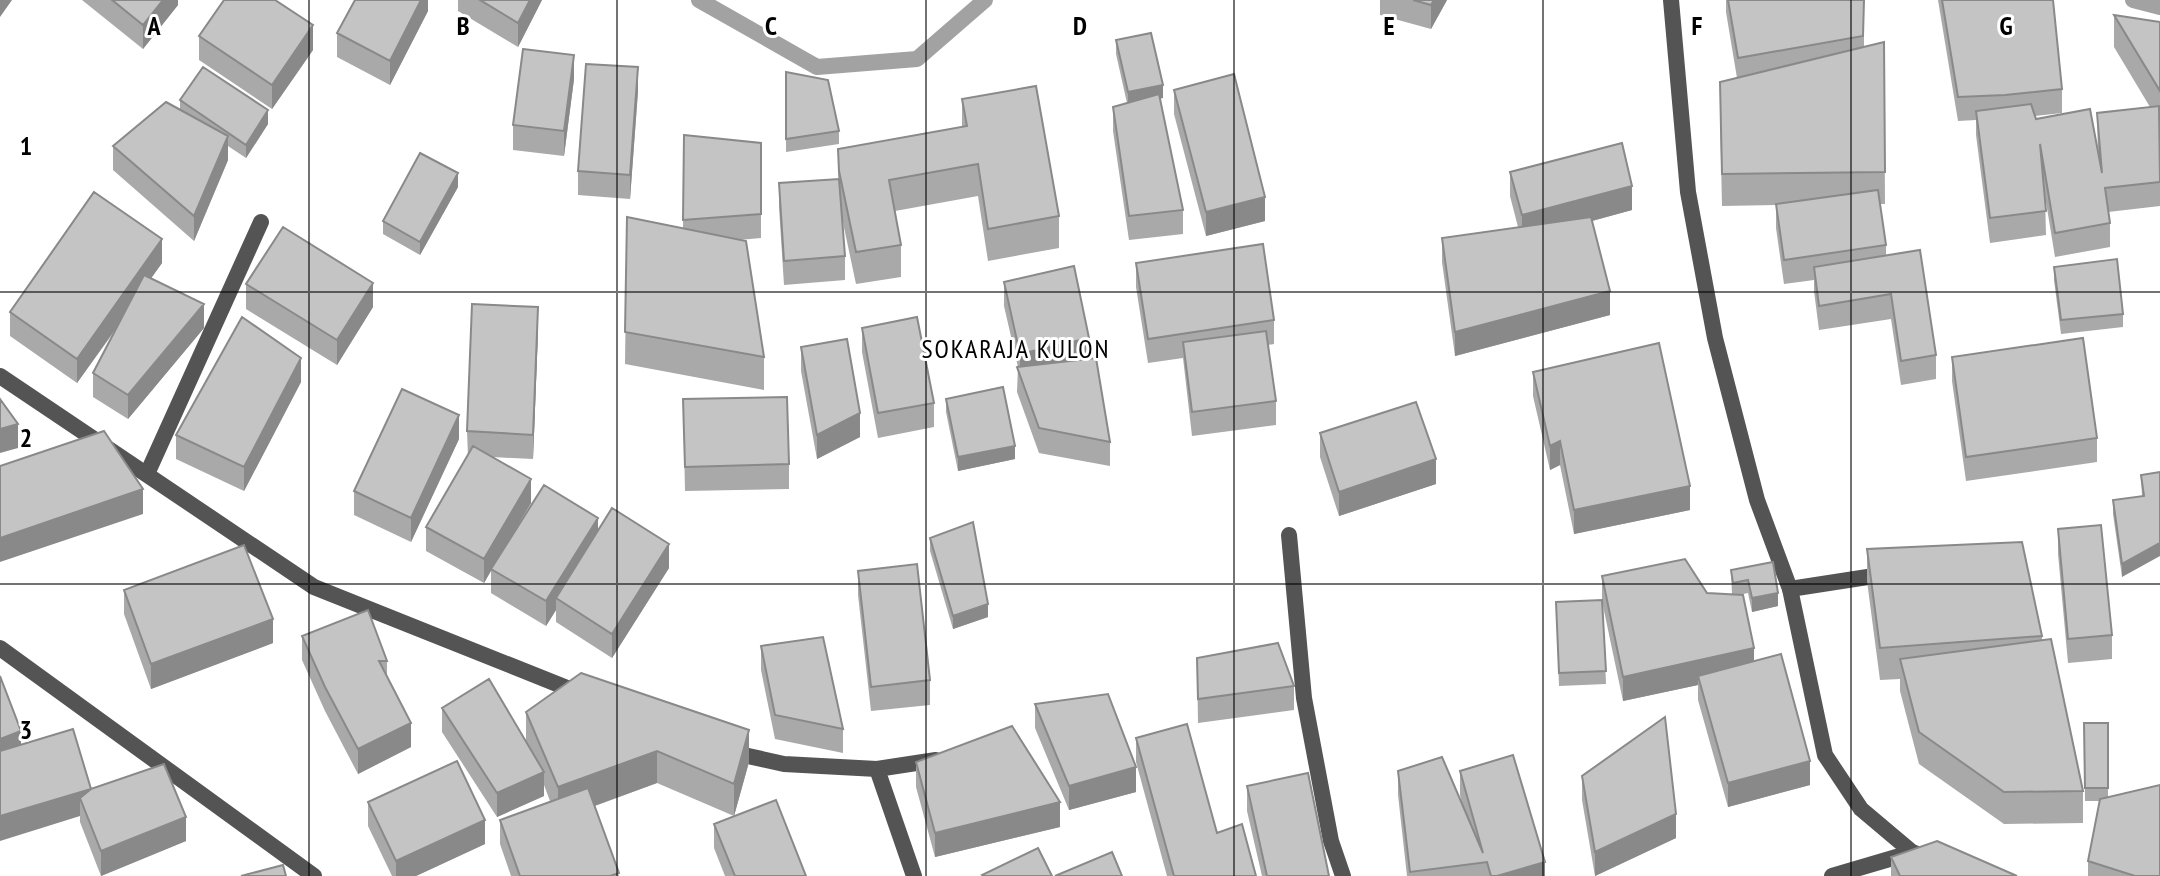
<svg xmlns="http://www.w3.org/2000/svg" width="2160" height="876" viewBox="0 0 2160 876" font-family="'PT Sans Narrow',sans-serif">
<rect width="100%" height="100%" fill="#fff"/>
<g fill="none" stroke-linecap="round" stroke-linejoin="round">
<path stroke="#a2a2a2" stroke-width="16" d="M699 0 817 67 917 59 985 0
M2133 0 2160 7"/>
<path stroke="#545454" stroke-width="16" d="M0 376 314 587 582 694
M147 474 261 222
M1289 535 1304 698 1331 841 1343 876
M1790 589 1887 574
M0 648 314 876
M730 752 784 764 877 769 936 760
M877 769 914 876
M1832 876 1910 853"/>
<path stroke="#545454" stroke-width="16" d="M1671 0 1688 192 1715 338 1757 500 1790 589 1825 755 1861 809 1912 852 1927 858"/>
</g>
<path fill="#a9a9a9" d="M82 0H178V5L143 49Z
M428 0V11L390 85 337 57V33Z
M458 0H542L518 47 458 11Z
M1380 0H1447L1431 29 1380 15Z
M1726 0H1864V47L1884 42 1885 204H1880L1886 245V255L1936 355V379L1901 385 1891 319 1819 330 1814 291V280L1784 284 1776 228V205L1722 206 1720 114 1737 78 1726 12Z
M1938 0H2053L2062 89V113L2035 116 2036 119 2098 155 2097 113 2150 107 2114 47V15L2160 22V206L2108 212 2110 223V247L2055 257 2045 196 2046 235 1990 243 1976 135V120L1958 121Z
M199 36 313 50 272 109 199 60Z
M1116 40 1163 98H1160L1183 210V234L1129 240 1113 131V107L1127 103 1116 54Z
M786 72 839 131V144L786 152Z
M574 79 564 156 513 150V125Z
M1174 90 1265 221 1206 236 1174 114Z
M638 91 630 199 578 195V171Z
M962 99 1059 216V248L988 261 978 196 895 211 901 245V277L856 284 842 218 845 256V280L784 285 779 207V183L838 179V149L962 127Z
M180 100 268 124 246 158 228 146V160L194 241 113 170V146L180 109Z
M684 135 761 143V238L739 240 764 357V390L625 364 627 217 683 229Z
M1510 172 1632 210 1592 221 1610 315 1455 356 1442 262V238L1518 227 1510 196Z
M458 187 420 255 383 234V221Z
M162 263 151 278 204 328 128 419 93 397V373L119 325 77 383 10 336V312Z
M1136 263 1274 320V344L1268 345 1276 401V425L1192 436 1183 358 1148 363 1136 287Z
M2054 267 2123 314V327L2061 334 2054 280Z
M1004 282 1089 359 1110 442V466L1039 453 1017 392 1018 367 1004 306Z
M246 284 373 307 337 365 246 309Z
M862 328 934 403V427L878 438 862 352Z
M538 331 533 459 492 457 531 503 506 544 598 530 669 568 612 658 556 622V610L546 626 491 593V570L484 583 426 551V527L468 456 467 431Z
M801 347 860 437 817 459 801 371Z
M1952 357 2097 438V462L1966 481 1952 381Z
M1533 372 1690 510 1574 534 1560 465 1550 470 1533 396Z
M301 382 244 491 176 459V435Z
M683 399 789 464V489L685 491Z
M946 399 1015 459 958 471 946 412Z
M1320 433 1436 484 1339 516 1320 457Z
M459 439 411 542 354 515V491Z
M2160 472 2122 577 2113 514V500L2142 496 2141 475Z
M2058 529 2112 635V659L2068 663 2058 554Z
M930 538 988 617 953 629 930 551Z
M1867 549 2042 636V640L2083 791V823L2004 824 1919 764 1900 691V679L1880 680 1867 581Z
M1773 562 1778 606 1752 612 1748 593 1739 595 1754 661 1810 785 1728 807 1698 700V685L1623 701 1603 606 1606 684 1559 686 1556 602 1602 600V576L1707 593 1732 595 1731 570Z
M858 571 930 680V705L871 711 858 595Z
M124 590 273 643 151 689 124 614Z
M302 636 387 661V676L411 747 358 774 325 711 302 660Z
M761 646 843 729V753L775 739 761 670Z
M1197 658 1294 686V710L1198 723Z
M1035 704 1136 792 1069 810 1035 728Z
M442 708 526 742V712L749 762 734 816 657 783 595 806 619 876H511L500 844V820L550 801 544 785V796L497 817 442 732Z
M2084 723H2108V798L2160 876H2088V861L2100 801H2085Z
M1136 738 1217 833 1256 876H1167L1136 762Z
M21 745 91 789 186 841 101 876 80 822V816Z
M916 762 1060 827 935 857 916 787Z
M1398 771 1463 807 1460 795V771L1545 876H1407L1398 795Z
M1582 776 1676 838 1595 876 1582 800Z
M1247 786 1329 876H1262L1247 811Z
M368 802 485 844 416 876H392L368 826Z
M714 824 806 876H725L714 848Z
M1891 857 2017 876H1891Z"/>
<path fill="#898989" d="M0 0H12L0 17Z
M163 0H178V5L143 49V25Z
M421 0H428V11L390 85V61Z
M530 0H542L518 47V23Z
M1434 0H1447L1431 29V5Z
M313 25V50L272 109V85Z
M574 55V79L564 156V131Z
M638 67V91L630 199V175Z
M1163 85V98L1128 106V92Z
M268 110V124L246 158V145Z
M228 136V160L194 241V216Z
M458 173V187L420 255V242Z
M1632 186V210L1522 240V215Z
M1265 197V221L1206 236V212Z
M162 239V263L77 383V359Z
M373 283V307L337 365V340Z
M1610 291V315L1455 356V332Z
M204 304V328L128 419V395Z
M538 307V331L533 459V435Z
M1089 338V363L1020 375V354Z
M301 358V382L244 491V467Z
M860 413V437L817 459V435Z
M459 415V439L411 542V518Z
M18 424V448L0 453V429Z
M1560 441V465L1550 470V446Z
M1015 446V459L958 471V457Z
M1436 459V484L1339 516V492Z
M531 479V503L484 583V559Z
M1690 486V510L1574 534V510Z
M143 489V514L0 562V538Z
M598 518V542L556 598V610L546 626V601Z
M2160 543V556L2122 577V564Z
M669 544V568L612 658V634Z
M1778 593V606L1752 612V598Z
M988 604V617L953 629V616Z
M273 619V643L151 689V664Z
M1754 648V673L1698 676V685L1623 701V677Z
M411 723V747L358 774V749Z
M749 730V762L734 816V784Z
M21 731V755L0 763V739Z
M657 751V783L558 819V787Z
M1810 761V785L1728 807V783Z
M1136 767V792L1069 810V786Z
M544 772V796L497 817V793Z
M91 789 80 798V816L0 841V816Z
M1060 802V827L935 857V833Z
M1676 814V838L1595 876V852Z
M186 817V841L101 876V851Z
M485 820V844L416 876H396V861Z
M1545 862V876H1497Z"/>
<path fill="#c4c4c4" stroke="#898989" stroke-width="2" d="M112 0H163L143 25Z
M224 0H275L313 25 272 85 199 36Z
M355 0H421L390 61 337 33Z
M480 0H530L518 23Z
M1413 0H1434L1431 5Z
M1728 0H1864L1863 36 1738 58Z
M1942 0H2053L2062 89 2005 95 1958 97Z
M2114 15 2160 22V91Z
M1151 33 1163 85 1128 92 1116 40Z
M1884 42 1885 172 1722 174 1720 82Z
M523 49 574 55 564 131 513 125Z
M586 64 638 67 630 175 578 171Z
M203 67 268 110 246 145 180 100Z
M786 72 828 80 839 131 786 139Z
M1234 74 1265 197 1206 212 1174 90Z
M1036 86 1059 216 988 229 978 164 889 180 901 245 856 252 839 171 838 149 967 126 962 99Z
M1159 94 1183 210 1129 216 1113 107Z
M166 102 228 136 194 216 113 146Z
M2031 104 2036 119 2090 109 2102 173 2097 113 2159 106 2160 182 2105 188 2110 223 2055 233 2040 144 2046 211 1990 218 1976 111Z
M684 135 761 143V214L683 220Z
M1622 143 1632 186 1522 215 1510 172Z
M420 153 458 173 420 242 383 221Z
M839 179 845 256 784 261 779 183Z
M1878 190 1886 245 1784 260 1776 204Z
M94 192 162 239 77 359 10 312Z
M627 217 746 241 764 357 625 332Z
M1591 217 1610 291 1455 332 1442 238Z
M283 227 373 283 337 340 246 284Z
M1263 244 1274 320 1148 339 1136 263Z
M1920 250 1936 355 1901 361 1891 294 1819 306 1814 267Z
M2117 259 2123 314 2061 320 2054 267Z
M1074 266 1089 338 1020 354 1004 282Z
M144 275 204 304 128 395 93 373Z
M472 304 538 307 533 435 467 431Z
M242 317 301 358 244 467 176 435Z
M917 317 934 403 878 413 862 328Z
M1266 331 1276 401 1192 412 1183 342Z
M2083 338 2097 438 1966 457 1952 357Z
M847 339 860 413 817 435 801 347Z
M1659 343 1690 486 1574 510 1560 441 1550 446 1533 372Z
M1096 358 1110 442 1039 428 1017 367Z
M1003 387 1015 446 958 457 946 399Z
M402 389 459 415 411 518 354 491Z
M787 397 789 464 685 467 683 399Z
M0 399 18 424 0 429Z
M1416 402 1436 459 1339 492 1320 433Z
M104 431 143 489 0 538V466Z
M473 446 531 479 484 559 426 527Z
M2160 472V543L2122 564 2113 500 2144 496 2141 475Z
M544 485 598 518 546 601 491 569Z
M612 508 669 544 612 634 556 598Z
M973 522 988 604 953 616 930 538Z
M2101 525 2112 635 2068 639 2058 529Z
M2022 542 2042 636 1880 648 1867 549Z
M244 545 273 619 151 664 124 590Z
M1685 559 1707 593 1743 595 1754 648 1623 677 1602 576Z
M1773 562 1778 593 1752 598 1748 580 1733 583 1731 570Z
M917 564 930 680 871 687 858 571Z
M1602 600 1606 671 1559 673 1556 602Z
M368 610 387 661H379L411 723 358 749 325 687 302 636Z
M823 637 843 729 775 715 761 646Z
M2051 639 2083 791 2004 792 1919 732 1900 659Z
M1278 643 1294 686 1198 699 1197 658Z
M1781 654 1810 761 1728 783 1698 676Z
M581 673 749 730 734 784 657 751 558 787 526 712Z
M0 676 21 731 0 739Z
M489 679 544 772 497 793 442 708Z
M1108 694 1136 767 1069 786 1035 704Z
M1665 717 1676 814 1595 852 1582 776Z
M2084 723H2108V788H2085Z
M1187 724 1217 833 1242 824 1256 876H1174L1136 738Z
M1012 726 1060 802 935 833 916 762Z
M73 729 91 789 164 764 186 817 101 851 80 798 91 789 0 816V751Z
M1513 755 1545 862 1497 876H1491L1487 862 1410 872 1398 771 1442 757 1483 853 1460 771Z
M457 761 485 820 396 861 368 802Z
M1308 773 1329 876H1267L1247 786Z
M2160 785V876H2135L2088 861 2100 799Z
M588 788 619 873 610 876H520L500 820Z
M776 800 806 876H735L714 824Z
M1937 841 2017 876H1900L1891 857Z
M1038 848 1052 876H983L982 875Z
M1112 852 1122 876H1055Z
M283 865 286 876H241Z"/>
<path fill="none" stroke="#000" stroke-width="2" stroke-opacity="0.55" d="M309 0V876M617 0V876M926 0V876M1234 0V876M1543 0V876M1851 0V876M0 292H2160M0 584H2160"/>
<g text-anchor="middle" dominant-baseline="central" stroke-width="6" stroke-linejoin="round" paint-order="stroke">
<g font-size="26" letter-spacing="2" fill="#000" stroke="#fff">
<text x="1016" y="348">SOKARAJA KULON</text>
</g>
</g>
<g font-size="26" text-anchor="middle" font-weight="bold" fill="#000" stroke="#fff" stroke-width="6" stroke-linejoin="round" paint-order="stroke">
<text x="154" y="35">A</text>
<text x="463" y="35">B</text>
<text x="771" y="35">C</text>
<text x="1080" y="35">D</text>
<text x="1389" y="35">E</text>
<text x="1697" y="35">F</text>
<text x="2006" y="35">G</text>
<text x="26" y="155">1</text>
<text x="26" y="447">2</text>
<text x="26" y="739">3</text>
</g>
</svg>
